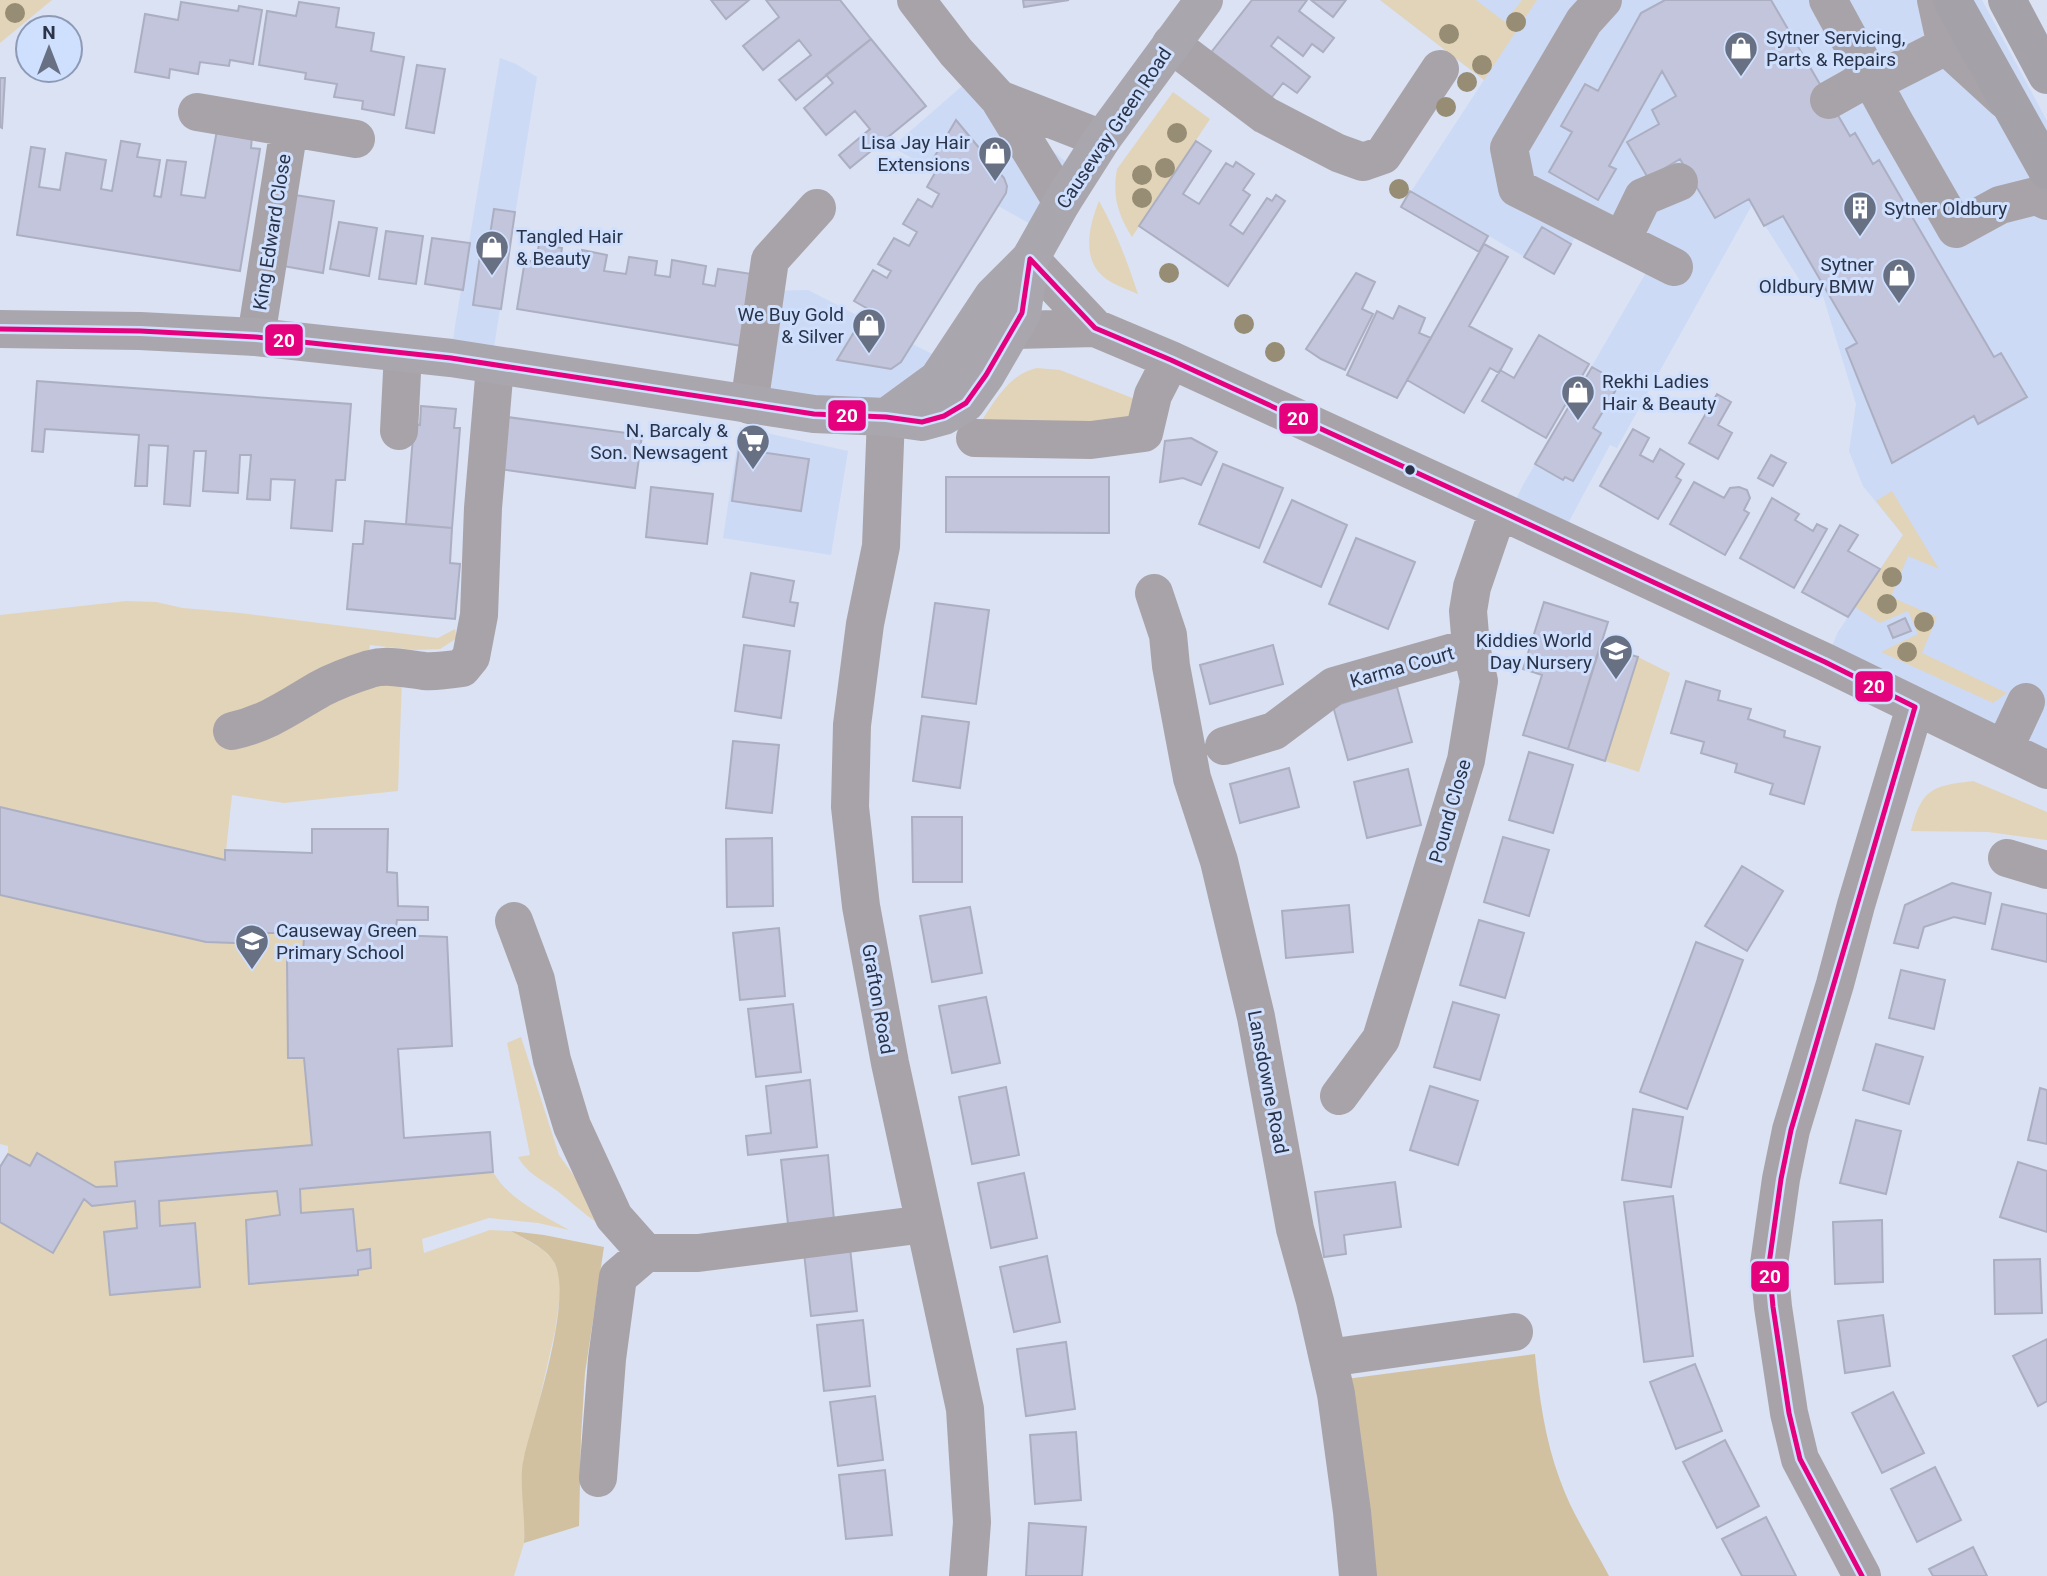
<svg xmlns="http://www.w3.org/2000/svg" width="2047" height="1576" viewBox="0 0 2047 1576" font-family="Roboto,sans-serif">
<rect width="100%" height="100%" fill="#dae2f4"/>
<path fill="#ccdaf5" d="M1380 0H1982L2047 121V770L1825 662 1838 632 1903 535 1863 486 1849 451 1856 404 1823 296 1811 298 1752 205 1617 448 1610 445 1559 540 1509 515 1523 485 1647 271 1578 232 1554 274 1489 236 1479 252 1401 207 1484 80Z
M500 58 516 64 537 77 491 366 451 358 455 326Z
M976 74 1028 130 1080 174 1045 232 892 147Z
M808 290 963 370 921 406H755L771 291Z
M740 427 848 451 831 555 723 538Z"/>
<path fill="#e2d4b9" d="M0 0H52L0 43Z
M1380 0H1476L1505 22 1522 0H1537L1484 80Z
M1173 92 1210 119 1132 237C1118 215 1112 196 1117 169Z
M1099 201C1116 231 1127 261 1138 294 1129 290 1120 287 1111 282 1080 265 1088 228 1099 201Z
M1037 368 1060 370 1135 399 1127 422 975 431C991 408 1007 374 1037 368Z
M1892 491 1939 569 1908 556 1891 597 1937 617 1922 653 2007 693 1993 703 1881 652 1918 634 1908 611 1880 623 1855 607 1903 535 1876 501Z
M126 601 156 602 183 608 240 613 438 638 455 629 457 638 440 649 414 650 370 645 367 661 329 692 402 679 398 791 284 803 232 795 225 860 0 807V615Z
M1638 657 1670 673 1639 772 1605 761Z
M1973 781 2047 812V840L1988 832 1911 831C1922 789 1931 786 1973 781Z
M0 895 206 942 262 944V933H304L303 960H287L288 1058H304L312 1145 115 1162 117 1186 96 1187 39 1155 30 1166 8 1154V1146L0 1144Z
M521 1037 559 1155 615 1233C594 1223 578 1208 560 1193 545 1181 528 1175 518 1157L530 1155 507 1043Z
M493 1172C508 1199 543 1215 569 1230L538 1223 489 1218 422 1239 424 1253 490 1230 511 1231 542 1249 553 1260 559 1274 560 1296 555 1331 533 1428 523 1460 525 1529 524 1543 514 1576H0V1222L53 1252 84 1199 92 1206 135 1201 137 1228 104 1232 110 1294 200 1287 195 1223 160 1226 159 1201 277 1191 280 1215 249 1283 358 1275V1270L371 1268 370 1250 357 1251 353 1210 301 1213 300 1189Z"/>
<path fill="#d1c1a1" d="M511 1231 544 1235 604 1247 585 1373 581 1437 579 1526 524 1543C526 1517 518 1479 524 1457 534 1416 574 1298 554 1262 545 1247 526 1240 511 1231Z
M1535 1354C1539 1396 1545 1440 1560 1480 1572 1514 1593 1545 1609 1576H1370L1346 1379Z"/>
<path fill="#c2c5db" stroke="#acafc1" stroke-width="2" d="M711 0H749L726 19Z
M766 0H840L871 39 796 100 779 80 811 55 799 40 763 70 743 46 779 17Z
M1023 0H1069L1024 7Z
M1252 0H1307L1299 11 1334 38 1323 52 1312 44 1303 56 1278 37 1271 46 1310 77 1297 93 1283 83 1272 97 1206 59Z
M1311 0H1346L1333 17Z
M1665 0H1771L1850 136 1855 133 1873 164 1879 160 1994 357 2001 353 2027 397 1978 424 1974 416 1892 463 1846 349 1857 343 1783 216 1764 226 1749 199 1715 218 1680 159 1648 178 1627 142 1659 124 1652 110 1676 96 1662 71 1609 166 1616 169 1598 200 1549 172 1572 132 1561 126 1585 84 1598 91 1641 13Z
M181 2 238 11 239 6 262 10 253 64 230 60 229 66 200 62 198 74 170 69 169 78 135 72 145 14 178 20Z
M299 2 339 8 336 27 374 33 371 51 404 57 394 115 362 109 363 101 334 97 337 84 305 79 306 73 259 65 267 11 296 16Z
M871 39 926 106 850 168 839 155 870 129 855 111 826 135 804 108 833 83 826 75Z
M417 65 445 69 434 133 406 128Z
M0 78H5L2 128 0 127Z
M956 120 1004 178 1007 186 1006 193 901 362 891 369 837 360 868 309 854 301 873 270 887 278 891 271 878 264 894 238 909 246 917 232 903 224 918 199 932 207 939 194 927 187 936 171 929 166Z
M217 130 252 136 251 148 260 149 240 271 17 235 31 147 45 149 39 187 60 190 66 153 106 160 101 189 112 191 121 141 140 144 137 157 160 160 154 196 161 197 167 160 186 162 181 195 205 198Z
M1196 141 1211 151 1183 194 1199 204 1226 163 1233 167 1236 162 1254 174 1243 190 1250 195 1230 225 1243 234 1267 198 1272 201 1276 195 1285 201 1228 286 1139 226Z
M1410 191 1488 236 1479 252 1401 207Z
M295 195 334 201 323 273 283 266Z
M494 209 515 212 501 309 473 305 481 248H488Z
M339 222 377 228 369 276 330 269Z
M1542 227 1571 244 1554 274 1524 257Z
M386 231 423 236 416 284 379 279Z
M432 238 470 243 463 290 425 284Z
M539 244 562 248 560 262 579 266 582 250 607 255 604 271 626 274 629 257 657 261 655 275 670 277 672 260 706 266 703 284 715 286 718 269 752 274 748 347 517 309 525 260 536 262Z
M1484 244 1508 257 1469 326 1512 349 1499 373 1490 368 1464 413 1407 380Z
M1356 273 1375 282 1362 309 1373 314 1345 370 1321 359 1306 349Z
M1399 306 1425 318 1419 333 1431 338 1397 398 1347 375 1377 311 1393 319Z
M1539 335 1589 364 1546 438 1482 401 1500 370 1514 378Z
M1592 367 1620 383 1593 428 1601 433 1573 481 1565 477 1563 480 1535 464Z
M37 381 351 404 345 480H336L332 531 291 528 295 480 271 479 270 500 247 499 251 455H240L238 493 203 491 206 451H194L190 506 164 504 168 446 149 445 147 486H135L139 435 45 429 43 452 32 451Z
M1717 394 1731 402 1718 425 1732 433 1718 459 1689 443Z
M421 406 456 409 454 428H460L452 528 406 524 414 424 420 425Z
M507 417 642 435 635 488 499 469Z
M1633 429 1649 438 1640 455 1653 462 1660 449 1684 464 1676 477 1681 480 1658 519 1600 486Z
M1191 438 1217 452 1201 485 1183 478 1160 482 1165 441Z
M739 449 809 459 801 511 732 501Z
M1771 455 1786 463 1773 486 1758 478Z
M1223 464 1283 488 1259 548 1199 524Z
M946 477H1109V533L946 532Z
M1694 482 1724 498 1730 488 1739 487 1747 490 1750 498 1744 510 1749 513 1725 555 1670 524Z
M651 487 713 494 707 544 646 537Z
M1772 498 1799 514 1795 520 1813 531 1817 524 1827 529 1794 588 1740 558Z
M1292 500 1347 525 1321 587 1264 562Z
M365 521 452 528 450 563 460 564 455 619 347 609 353 544H363Z
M1840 525 1858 535 1848 551 1880 569 1848 617 1802 592Z
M1356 538 1415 562 1388 629 1329 604Z
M751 573 794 581 790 602 798 603 794 626 743 617Z
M1544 602 1608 622 1568 749 1523 735 1542 675 1523 669Z
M935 603 989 610 976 704 922 697Z
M1905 618 1911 631 1893 638 1888 626Z
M744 645 790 651 781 718 735 711Z
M1273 645 1283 684 1210 704 1200 665Z
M1600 646 1638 657 1605 761 1568 749Z
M1686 681 1720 691 1718 700 1751 709 1748 719 1785 731 1784 737 1820 747 1804 804 1770 794 1773 784 1735 772 1737 764 1701 753 1704 742 1671 733Z
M1397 687 1412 742 1348 760 1333 706Z
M922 716 969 722 960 788 913 781Z
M733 741 779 745 772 813 726 808Z
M1529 752 1573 765 1553 833 1509 820Z
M1289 768 1299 807 1240 823 1230 784Z
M1408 769 1421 825 1367 838 1354 782Z
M0 807 225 860V850L312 853V829H388L387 872 397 873 398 906 428 907V920H397L395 935 447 937 452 1046 398 1049 404 1138 490 1132 493 1172 300 1189 301 1213 353 1209 357 1251 370 1249 371 1268 358 1270V1275L249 1284 246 1220 280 1215 277 1191 159 1201 160 1226 195 1223 200 1287 110 1295 104 1232 137 1228 135 1201 92 1206 84 1199 53 1253 0 1222V1167L8 1154 30 1166 37 1153 96 1187 117 1186 115 1162 312 1145 304 1058H288L287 959 303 960 304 933H262V944L206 942 0 895Z
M912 817H962V882H913Z
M1503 837 1549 850 1529 916 1484 902Z
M772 838 773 906 727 907 726 839Z
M1742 866 1783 891 1747 951 1705 926Z
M1952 883 1991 893 1985 924 1954 917 1924 927 1918 948 1894 943 1905 905Z
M2002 904 2047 914V962L1992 949Z
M1349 905 1353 952 1286 958 1282 911Z
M970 907 982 973 932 982 920 916Z
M1479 920 1524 933 1505 998 1460 985Z
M779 928 785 996 740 1000 733 933Z
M1696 942 1743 960 1687 1109 1640 1092Z
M1901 970 1945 980 1934 1029 1889 1018Z
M986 997 1000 1063 952 1073 939 1006Z
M1453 1002 1499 1015 1480 1080 1434 1067Z
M793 1004 801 1072 756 1077 748 1009Z
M1876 1044 1923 1057 1909 1104 1863 1090Z
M810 1080 817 1147 748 1155 746 1136 771 1133 766 1086Z
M1430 1086 1478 1101 1458 1165 1410 1150Z
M1006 1087 1019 1155 972 1164 959 1097Z
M2040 1088 2047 1090V1144L2028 1140Z
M1633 1109 1683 1117 1671 1187 1622 1180Z
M1856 1120 1901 1131 1886 1194 1840 1183Z
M828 1155 834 1220 788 1224 781 1160Z
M2018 1162 2047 1171V1232L2000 1217Z
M1024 1173 1037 1238 991 1248 978 1183Z
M1395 1182 1401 1227 1344 1235 1346 1254 1324 1257 1315 1192Z
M1673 1196 1693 1356 1644 1362 1624 1202Z
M1882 1220 1883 1282 1835 1284 1833 1222Z
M850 1248 857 1311 811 1316 804 1253Z
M1047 1256 1060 1322 1014 1332 1000 1267Z
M2040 1259 2042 1313 1995 1314 1994 1260Z
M1883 1315 1890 1366 1845 1373 1838 1321Z
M863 1320 870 1386 824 1391 817 1325Z
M2047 1339V1401L2038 1406 2013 1356Z
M1066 1342 1075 1409 1026 1416 1017 1349Z
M1695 1364 1722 1431 1676 1449 1650 1382Z
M1893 1392 1924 1453 1882 1473 1852 1413Z
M875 1396 883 1460 838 1466 830 1402Z
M1076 1432 1081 1500 1035 1504 1030 1435Z
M1725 1440 1759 1506 1717 1528 1683 1462Z
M1935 1467 1961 1520 1917 1542 1891 1489Z
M885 1470 892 1535 846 1539 839 1475Z
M1766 1517 1796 1576H1742L1722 1539Z
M1029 1523 1086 1527 1082 1576H1026Z
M1973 1547 1987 1576H1933L1929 1569Z"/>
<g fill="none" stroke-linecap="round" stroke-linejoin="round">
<path stroke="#a8a3a8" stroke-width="38" d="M916 0 956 52 999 99 1062 202
M1603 0 1584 21 1509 148 1517 188 1674 267
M1828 0 1894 121 1956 229 2000 205 2036 196 2047 201
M1936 0 1946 46 2005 100
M1171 44 1265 115 1338 153 1363 162 1383 155 1440 69
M1873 83 1946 46
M999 99 1102 139
M1829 100 1870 77
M197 112 356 139
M1622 240 1643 197 1679 182
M1030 259 1095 328 1171 360 1509 515 1825 662 2047 770
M1013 330 1095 328
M256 337 289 128
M749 405 770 260 817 208
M886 417 881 546 865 624 852 725 850 807 861 906 890 1063 965 1409 972 1522 968 1576
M399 431 403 353
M975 438 1091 440 1144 433 1153 395 1171 360
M1154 593 1168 635 1171 666 1192 778 1219 861 1256 1017 1295 1229 1315 1301 1336 1394 1352 1512 1358 1576
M232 731C268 723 289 707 320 689 335 681 354 674 370 669 388 664 406 669 424 671 437 672 449 670 462 668L471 657 479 615 483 508 495 366
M1224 746 1274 731 1334 686 1471 647
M2004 749 2026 702
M2007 858 2047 870
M514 921 536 980 552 1060 572 1126 614 1217 646 1253
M1339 1096 1381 1039 1466 760 1479 681 1471 647 1468 611 1472 587 1498 511
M1328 1358 1514 1332
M598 1478 607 1359 618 1277 646 1253H698L925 1224
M1862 1576 1800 1459 1789 1413 1773 1307 1769 1264 1781 1179 1791 1130 1835 984 1856 905 1915 707"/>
<path stroke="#a9a6ae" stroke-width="38" d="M0 329 140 331 256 337 451 358 814 414 886 417 922 422 944 416 966 403 986 375 1022 313 1030 259
M886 417 938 379 993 296 1030 259 1062 202 1102 139 1204 0"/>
<path stroke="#a4a1a9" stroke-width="38" d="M1952 0 2047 170
M2007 0 2047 75"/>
<g stroke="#cfdffe" stroke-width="10">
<path id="bus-1" d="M1030 259 1095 328 1171 360 1509 515 1825 662 1915 707 1791 1130 1781 1179 1769 1264 1773 1307 1789 1413 1800 1459 1862 1576
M0 329 140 331 256 337 451 358 814 414 886 417 922 422 944 416 966 403 986 375 1022 313 1030 259"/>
</g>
<use href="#bus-1" stroke="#e5007d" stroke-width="5"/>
</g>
<g fill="#968d74">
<circle cx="15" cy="13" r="10"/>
<circle cx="1516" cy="22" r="10"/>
<circle cx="1449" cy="34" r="10"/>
<circle cx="1482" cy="65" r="10"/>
<circle cx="1467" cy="82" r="10"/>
<circle cx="1446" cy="107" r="10"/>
<circle cx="1177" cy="133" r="10"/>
<circle cx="1165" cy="168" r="10"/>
<circle cx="1142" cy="175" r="10"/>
<circle cx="1399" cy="189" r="10"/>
<circle cx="1142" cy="198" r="10"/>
<circle cx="1169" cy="273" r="10"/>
<circle cx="1244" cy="324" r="10"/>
<circle cx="1275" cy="352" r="10"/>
<circle cx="1892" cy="577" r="10"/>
<circle cx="1887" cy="604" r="10"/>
<circle cx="1924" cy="622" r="10"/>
<circle cx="1907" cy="652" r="10"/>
</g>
<defs>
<g id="shop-pin" transform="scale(1.75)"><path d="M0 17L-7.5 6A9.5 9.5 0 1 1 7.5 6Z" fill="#687084" stroke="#cfdffe"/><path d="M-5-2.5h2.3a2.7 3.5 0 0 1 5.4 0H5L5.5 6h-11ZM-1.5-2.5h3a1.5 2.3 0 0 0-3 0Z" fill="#fff"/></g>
<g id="building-pin" transform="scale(1.75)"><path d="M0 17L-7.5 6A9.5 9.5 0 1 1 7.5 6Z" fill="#687084" stroke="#cfdffe"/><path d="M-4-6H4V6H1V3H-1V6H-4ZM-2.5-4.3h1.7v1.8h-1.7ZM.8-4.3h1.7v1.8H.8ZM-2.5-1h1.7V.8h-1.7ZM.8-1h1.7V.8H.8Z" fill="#fff"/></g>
<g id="supermarket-pin" transform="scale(1.75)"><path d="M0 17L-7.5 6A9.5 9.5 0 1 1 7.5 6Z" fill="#687084" stroke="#cfdffe"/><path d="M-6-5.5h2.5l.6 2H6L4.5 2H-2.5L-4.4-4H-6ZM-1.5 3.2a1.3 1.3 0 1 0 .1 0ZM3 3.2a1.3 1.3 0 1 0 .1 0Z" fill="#fff"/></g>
<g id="school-pin" transform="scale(1.75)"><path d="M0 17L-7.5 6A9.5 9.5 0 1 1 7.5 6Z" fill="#687084" stroke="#cfdffe"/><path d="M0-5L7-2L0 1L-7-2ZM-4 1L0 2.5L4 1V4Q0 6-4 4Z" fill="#fff"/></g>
</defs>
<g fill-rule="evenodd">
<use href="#shop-pin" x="1741" y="48"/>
<use href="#shop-pin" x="995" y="153"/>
<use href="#building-pin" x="1860" y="208"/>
<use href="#shop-pin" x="492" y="247"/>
<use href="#shop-pin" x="1899" y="275"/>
<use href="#shop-pin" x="869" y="325"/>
<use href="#shop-pin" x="1578" y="392"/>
<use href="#supermarket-pin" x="753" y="441"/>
<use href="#school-pin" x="1616" y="651"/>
<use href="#school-pin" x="252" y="941"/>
</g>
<circle fill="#2a3348" stroke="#cfdffe" stroke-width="2.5" cx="1410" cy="470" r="6"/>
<g text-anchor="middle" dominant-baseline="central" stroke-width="6" stroke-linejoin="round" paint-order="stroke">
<g font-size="19" fill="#2a3348" stroke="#cfdffe" text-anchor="start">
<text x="1766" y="37">Sytner Servicing,<tspan x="1766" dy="22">Parts &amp; Repairs</tspan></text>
<text x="970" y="142" text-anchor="end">Lisa Jay Hair<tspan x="970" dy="22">Extensions</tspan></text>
<text x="1884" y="208">Sytner Oldbury</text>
<text x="516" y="236">Tangled Hair<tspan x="516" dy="22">&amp; Beauty</tspan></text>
<text x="1874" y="264" text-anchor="end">Sytner<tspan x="1874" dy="22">Oldbury BMW</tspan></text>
<text x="844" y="314" text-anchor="end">We Buy Gold<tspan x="844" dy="22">&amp; Silver</tspan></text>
<text x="1602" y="381">Rekhi Ladies<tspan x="1602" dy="22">Hair &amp; Beauty</tspan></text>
<text x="728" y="430" text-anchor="end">N. Barcaly &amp;<tspan x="728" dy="22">Son. Newsagent</tspan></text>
<text x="1592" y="640" text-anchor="end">Kiddies World<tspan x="1592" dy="22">Day Nursery</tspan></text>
<text x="276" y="930">Causeway Green<tspan x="276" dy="22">Primary School</tspan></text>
</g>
<g font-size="19" fill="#2a3348" stroke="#cfdffe">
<text transform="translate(1114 128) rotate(-56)">Causeway Green Road</text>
<text transform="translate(272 232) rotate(-81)">King Edward Close</text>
<text transform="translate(1402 667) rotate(-16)">Karma Court</text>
<text transform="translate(1450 811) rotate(-74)">Pound Close</text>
<text transform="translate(878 999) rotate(80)">Grafton Road</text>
<text transform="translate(1268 1082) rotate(79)">Lansdowne Road</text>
</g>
</g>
<g stroke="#cfdffe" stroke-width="2.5">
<rect x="264" y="323" width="40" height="34" rx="7" fill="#e5007d"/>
<rect x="827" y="399" width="40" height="33" rx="7" fill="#e5007d"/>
<rect x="1278" y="402" width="41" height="33" rx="7" fill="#e5007d"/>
<rect x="1854" y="670" width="40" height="33" rx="7" fill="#e5007d"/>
<rect x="1750" y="1260" width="40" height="33" rx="7" fill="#e5007d"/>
</g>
<g font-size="19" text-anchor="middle" font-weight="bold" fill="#fff">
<text x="284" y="347">20</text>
<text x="847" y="422">20</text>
<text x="1298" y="425">20</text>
<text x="1874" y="693">20</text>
<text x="1770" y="1283">20</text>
</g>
<g transform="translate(49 49)"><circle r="33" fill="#cfdffe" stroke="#8d9ab5" stroke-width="2"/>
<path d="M0-5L12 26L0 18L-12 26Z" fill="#687084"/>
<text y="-10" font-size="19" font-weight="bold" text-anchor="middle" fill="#2a3348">N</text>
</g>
</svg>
